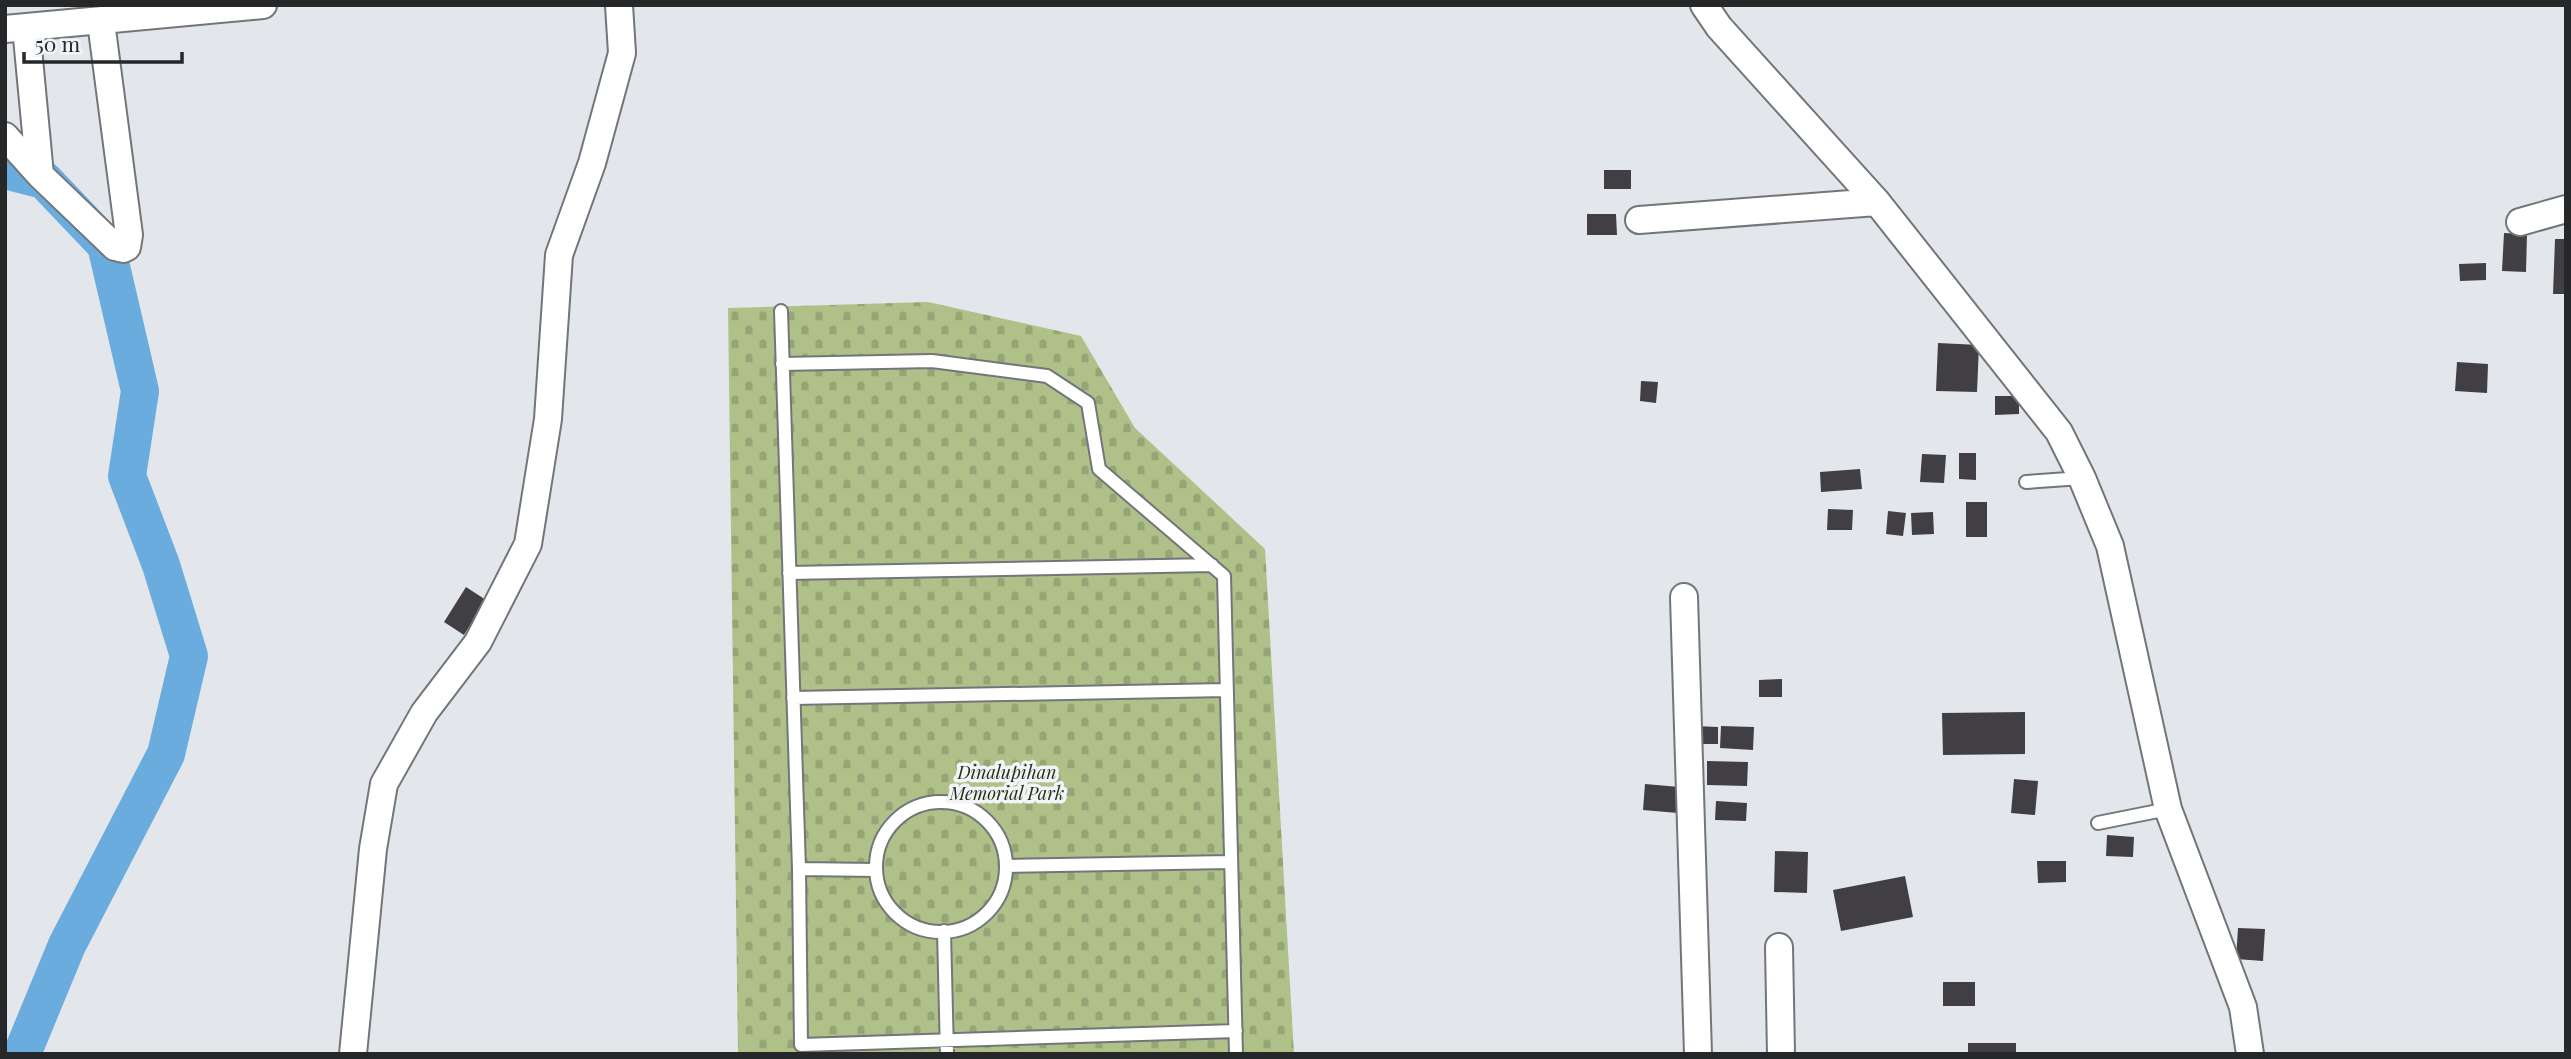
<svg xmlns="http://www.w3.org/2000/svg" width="2571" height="1059" viewBox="0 0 2571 1059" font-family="'Playfair Display',serif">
<defs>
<pattern id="cemetery-stones" width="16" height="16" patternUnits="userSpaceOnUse" patternTransform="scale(1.75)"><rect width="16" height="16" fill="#afc089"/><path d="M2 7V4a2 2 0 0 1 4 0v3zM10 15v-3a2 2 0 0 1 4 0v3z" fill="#96a576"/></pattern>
</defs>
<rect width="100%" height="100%" fill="#e3e7ec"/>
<path fill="url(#cemetery-stones)" d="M928 302 1081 336 1135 428 1265 549 1294 1054H738L728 308Z"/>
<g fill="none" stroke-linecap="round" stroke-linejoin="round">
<path stroke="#6bacde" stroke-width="38" d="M5 170 44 180 106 245 140 391 127 476 161 565 189 656 166 754 67 945 22 1054"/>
</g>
<path fill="#413f43" d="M1604 170H1631V189H1604Z
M1587 214H1616L1617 235H1587Z
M2504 233 2527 234 2526 272 2502 271Z
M2555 239H2566V294H2553Z
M2486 263V280L2460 281 2459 264Z
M1938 343 1979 345 1977 392 1936 391Z
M2457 362 2488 364 2487 393 2455 391Z
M1641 381 1658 382 1656 403 1640 401Z
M1995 396H2019V414L1995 415Z
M1959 453H1976V480L1959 479Z
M1922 454 1946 455 1944 483 1920 482Z
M1860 469 1862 489 1821 492 1820 472Z
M1966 502H1987V537H1966Z
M1828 509 1853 510 1852 530H1827Z
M1888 511 1906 513 1903 536 1886 534Z
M1933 512 1934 534 1912 535 1911 513Z
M466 587 486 600 464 635 444 622Z
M1782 679V697H1759V680Z
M2025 712V754L1943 755 1942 713Z
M1695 726 1718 727V744H1695Z
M1721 726 1754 727 1753 750 1720 748Z
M1707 761 1748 762 1747 786 1707 785Z
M2014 779 2038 781 2035 815 2011 813Z
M1645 784 1680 787 1678 813 1643 810Z
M1716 801 1747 803 1746 821 1715 820Z
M2107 835 2134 837 2133 857 2106 856Z
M1775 851 1808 852 1807 893 1774 892Z
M2037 861H2066V882L2038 883Z
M1905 876 1913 917 1841 931 1833 890Z
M2238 928 2265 929 2263 961 2236 959Z
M1943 982H1975V1006H1943Z
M1968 1043H2016V1054H1968Z"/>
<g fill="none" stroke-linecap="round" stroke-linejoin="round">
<g stroke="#727679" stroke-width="16">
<path id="lane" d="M781 311 799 869 801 1045 1236 1031
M782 364 932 361 1047 376 1088 403 1099 469 1224 576 1236 1054
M2026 482 2082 478
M789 573 1212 565
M793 698 1226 690
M876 867a65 65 0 1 1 130 0a65 65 0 1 1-130 0Z
M2098 823 2168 809
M1006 866 1229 862
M799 869 876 870
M944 931 947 1054"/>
</g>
<g stroke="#727679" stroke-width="30">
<path id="street" d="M1704 5 1719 27 1877 202 2059 432 2082 478 2110 546 2168 809 2243 1007 2250 1054
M26 27 40 175 115 247 123 249 127 247 129 235 101 22
M5 29 263 5
M5 136 40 175
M1639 220 1877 202
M2520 222 2566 209
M1684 597 1698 1054
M1779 947 1781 1054
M353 1054 373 849 384 784 424 713 478 642 528 544 548 419 559 255 592 163 622 53 619 5"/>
</g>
<use href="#lane" stroke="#fff" stroke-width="12"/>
<use href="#street" stroke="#fff" stroke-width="26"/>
</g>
<g text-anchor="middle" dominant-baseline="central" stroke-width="7" stroke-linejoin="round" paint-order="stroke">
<g font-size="18" font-style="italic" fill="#262f0f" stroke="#f1f5f9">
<text x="1007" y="772">Dinalupihan<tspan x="1007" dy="21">Memorial Park</tspan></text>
</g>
</g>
<rect width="2571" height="1059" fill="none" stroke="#252728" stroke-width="14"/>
<path d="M24 52v10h158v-10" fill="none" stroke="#252728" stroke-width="3.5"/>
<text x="35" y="52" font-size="21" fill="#252728" stroke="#f1f5f9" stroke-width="5" paint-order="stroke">50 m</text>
</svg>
